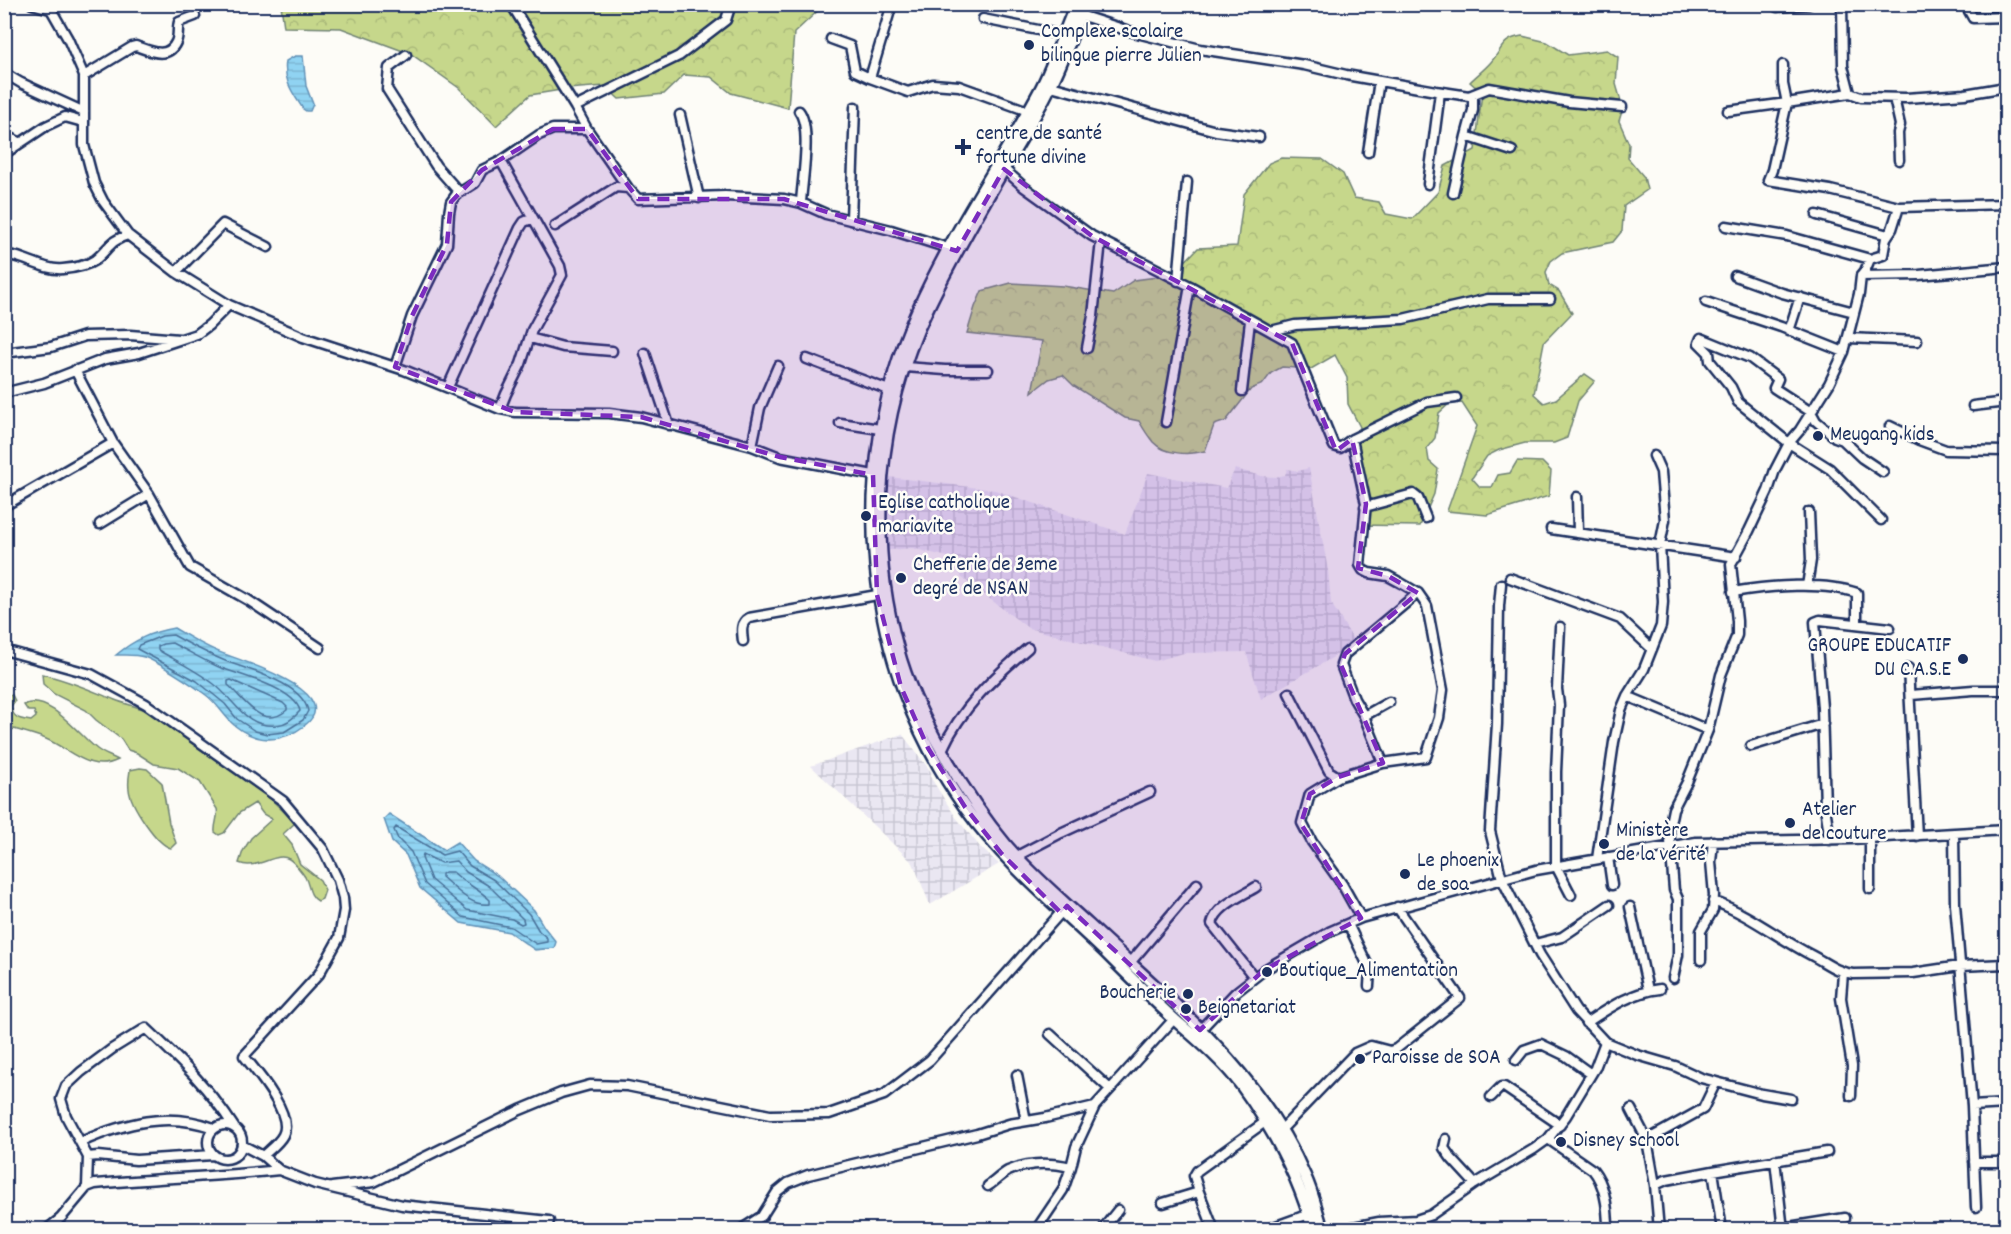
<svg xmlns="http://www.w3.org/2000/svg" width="2011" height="1234" viewBox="0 0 2011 1234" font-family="Dekko,sans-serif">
<defs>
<pattern id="industrial-grid" width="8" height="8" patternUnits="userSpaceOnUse" patternTransform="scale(1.5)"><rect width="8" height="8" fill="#eae7f2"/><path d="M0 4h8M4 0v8" fill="none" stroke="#c8c6d2"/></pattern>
<pattern id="forest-crowns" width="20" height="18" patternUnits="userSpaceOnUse" patternTransform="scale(1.5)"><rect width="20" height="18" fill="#c6d78b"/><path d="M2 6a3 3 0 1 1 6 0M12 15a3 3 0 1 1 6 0" fill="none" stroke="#aab97a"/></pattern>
<pattern id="water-rules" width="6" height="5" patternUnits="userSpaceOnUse" patternTransform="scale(1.5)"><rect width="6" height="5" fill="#90d3f2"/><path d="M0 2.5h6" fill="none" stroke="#7cb5d2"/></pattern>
</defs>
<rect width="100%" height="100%" fill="#fdfcf7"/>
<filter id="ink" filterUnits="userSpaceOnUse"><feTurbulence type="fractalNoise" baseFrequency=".0167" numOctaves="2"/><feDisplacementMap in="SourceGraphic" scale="12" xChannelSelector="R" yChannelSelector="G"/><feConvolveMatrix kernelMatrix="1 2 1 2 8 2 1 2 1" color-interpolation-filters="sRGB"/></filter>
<g filter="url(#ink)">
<path fill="url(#industrial-grid)" d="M1309 468 1328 570 1331 603 1356 644 1261 699 1246 652 1184 653 1155 661 1028 628 961 577 960 560 912 548 881 551V476L995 490 1125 534 1148 473 1226 488 1235 469 1262 476 1275 477 1285 475 1287 469 1298 471Z
M902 734 932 773 929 775 955 816 980 847 999 864 930 905 913 863 811 766Z"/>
<path fill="#c6d78b" stroke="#708374" stroke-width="1.5" d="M42 674C68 680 90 690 115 700 125 704 136 706 145 710 202 737 252 778 295 823L283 834 292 845 300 864 320 880 325 890 322 899 318 901C308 895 310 886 305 877 302 872 294 862 289 859 276 851 257 871 239 863L243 851 251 838 272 819 263 814 255 803 239 813 224 833 219 835 215 832C214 824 219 816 217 809L200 782 178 768 154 764 137 753 128 750 121 739 96 720 86 710 54 694 43 684Z
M5 694 12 695 15 701 11 706C13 719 20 719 31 721L36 717 34 711H28L24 705C48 692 80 736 97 749 103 754 111 756 118 760 90 774 70 749 46 739 36 735 25 732 14 729L5 733Z
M140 768 147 769 162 783 169 823 176 843 171 848C157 845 130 804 129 789 128 783 129 776 130 770Z"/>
<path fill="url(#forest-crowns)" stroke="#708374" stroke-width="1.5" d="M281 5H824L794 33 788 108 731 93 711 77 684 75 664 94 619 99 605 86 567 89 530 95 496 126 459 88 411 54 341 28 284 27Z
M1522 36 1547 42 1568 55 1607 50 1618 57 1616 84 1623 108 1619 121 1629 144 1628 158 1644 177 1647 190 1624 206 1622 231 1613 242 1562 253 1551 261 1546 272 1549 285 1559 291 1572 313 1544 342 1534 394 1544 403 1556 399 1585 374 1595 381 1578 401 1567 438 1554 443H1525L1499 450 1487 456 1472 478 1480 487H1492L1498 475 1510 473 1517 461 1542 462 1551 471 1549 496 1487 515 1447 511 1477 426 1462 403 1449 404 1439 413 1435 438 1427 448 1429 461 1438 469 1434 494 1420 526 1359 525 1370 500 1351 453 1360 427 1348 404 1347 378 1335 355 1311 369 1282 367 1271 373 1263 384 1251 389 1226 421 1214 425 1205 451C1189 455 1165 455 1153 442 1148 436 1143 428 1139 421L1125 418 1074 386 1063 375 1049 379 1032 392 1042 341 967 333 975 307 982 291 1011 283 1063 286 1113 294 1134 280 1172 275 1198 248 1237 246 1244 194 1269 163 1281 158 1322 159 1343 174 1354 198 1379 202 1386 214 1412 219 1438 192 1445 166 1475 150 1482 93 1470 82C1477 75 1485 69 1491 62 1504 48 1500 40 1522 36Z"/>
<path fill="url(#water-rules)" stroke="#6191b7" stroke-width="1.5" d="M295 56H303L306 86 313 104 310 111H306L303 109C293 93 283 81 286 61Z
M174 628C191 638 208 649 227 655 246 662 347 694 304 726 281 744 256 743 234 725 224 716 217 703 206 695 193 685 158 662 144 657 135 654 125 655 116 655 134 640 151 632 174 628Z
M389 814 444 850 457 842 474 861 498 876 534 910 544 927 556 942 554 948 535 950 509 932 461 923 420 888 406 855 392 842 384 819Z"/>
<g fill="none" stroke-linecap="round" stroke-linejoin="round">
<path stroke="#4a7199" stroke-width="1.5" d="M173 635C189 644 206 653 223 660 247 670 302 682 308 711L303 720 284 732 267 734 255 731 237 719 225 704 197 681 137 649 139 645 162 636Z
M163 644 172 643C188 651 204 661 221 668 241 675 295 689 300 711 294 718 286 724 277 725 246 729 235 700 214 684 197 671 177 661 158 650V646Z
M231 680 283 703 287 707V710C262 731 245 700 228 685V681Z
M396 827 442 855 457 851 470 866 494 880 529 914 539 931 547 938V942L536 944 511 927 463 917 425 884 411 852 398 839 394 830Z
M423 854 441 863 456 861 466 872 489 886 523 919 524 923 521 924 512 919 467 910 431 880 422 858Z
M445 872H453C464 883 479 889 490 900V904C471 907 456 889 442 877V874Z"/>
<g stroke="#1b2f5e" stroke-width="13">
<path id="minor" d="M32 4 50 9
M48 4 68 39 84 76V145L94 183 103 201 128 235 176 272 229 305 303 337 404 370 500 409 515 412 609 413 641 417 752 446 780 457 873 475
M511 4 575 107 587 129 628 188 638 199 725 196 784 199 801 203 826 214 891 230 948 248
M892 4 870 78 908 92 933 84 959 86 1028 111
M1842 4 1843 66 1850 93
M1965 4 1973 18 2006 17
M1777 7 1809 4
M1080 15 1129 31 1200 49 1304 65 1346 75 1436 91 1469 96 1489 88 1569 102 1622 107
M983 19 1063 35
M831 39 850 46 855 71 870 78
M406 55 389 68 387 89 436 166 459 192
M1783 65V84L1787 103 1850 93 1861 97 1906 98 1965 94 2006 87
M4 73 21 83 84 112
M84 76 132 47 136 46C150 51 168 60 176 42 179 36 177 28 179 22L195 16
M1051 86 1216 131 1259 137
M1473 95V110L1466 136 1512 151
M1894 98 1900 125 1898 133 1899 160
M575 107 679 56 726 20 731 4
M799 111C812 128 802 181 801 203
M1728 111 1787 103 1772 170 1768 180 1830 190 1899 207 2006 204
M680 115 699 198
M4 134 20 143
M1368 152 1379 81
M4 154 46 126 65 117 83 122
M1004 169 1024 187 1092 236 1190 286 1292 343 1334 446 1340 448 1352 439 1366 504 1360 565 1363 570 1369 573 1388 576 1401 583 1418 593 1427 606 1443 690 1439 718 1426 757 1383 763 1338 777 1329 771 1289 693
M1428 184 1440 92
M1453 193 1466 136
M1817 215 1888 235
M851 219 855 107
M555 226 616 187 628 188
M1726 226 1787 236 1870 259
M4 256C19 252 41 271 63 269 74 268 86 266 95 260 108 250 110 240 128 235
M176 272 223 224 268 247
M1735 276 1782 293 1854 312
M1861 276 1919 275 2006 267
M1178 281 1187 182
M1706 302 1781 327 1844 352
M1271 331 1295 325 1403 319 1488 299H1550
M1789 331 1800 297
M530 338 563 347 612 351
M1848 338 1917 341
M1087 348 1093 316 1101 241
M4 353 51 347 85 336 130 335 179 339
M645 353 669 425
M807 359 894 392
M395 367 412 316 447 244 449 213 451 202 456 195 475 183 482 170 501 161 539 135 553 129H587
M905 367 945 370H988
M75 370 113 443 149 494 190 567 248 600 320 648
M448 387 520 228 524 222 533 218
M1242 391 1250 321
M4 393 44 383 105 359 139 353 197 334 209 325 229 305
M1973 406 2006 402
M500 409 506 394 521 364 532 330 562 275 560 266 501 161
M1166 422 1190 286
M840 423 880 429
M1890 426 1919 440 1946 450 2006 451
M1352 439 1427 402 1456 398
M752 446 760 408 778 366
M1577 497 1578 531
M4 506 113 443
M1365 507 1413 494 1418 498 1426 518
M1881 520 1830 469 1789 443 1738 402 1731 387 1710 361 1709 353 1699 343 1701 338 1750 358 1778 379 1774 388 1811 412 1816 421 1835 437 1843 440 1862 458 1883 472
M100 524 149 494
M1551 529 1736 557
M1510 578 1620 619 1652 649
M1501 584 1499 606 1497 724 1490 831 1502 879 1540 955 1576 1011 1605 1042 1637 1055 1675 1066 1701 1078 1762 1094 1791 1099
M1807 586 1811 560 1809 512
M1733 592C1769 586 1823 581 1857 593V624
M1560 627 1557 689 1559 705 1556 772V866L1571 895
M743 641C742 632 740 623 749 618L877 595
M4 650 91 674 146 704 283 801 323 849 338 880 343 898 344 910 339 938 319 974 244 1056C257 1072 294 1115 283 1135 279 1143 269 1150 263 1156
M1908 668 1917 836
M1911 695 1973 690H2006
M1627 696 1708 730
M1364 716 1354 699 1341 665 1345 654 1418 593
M1751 746 1823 724
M942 750C961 708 994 677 1028 648
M1383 763 1364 716 1389 702
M1338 777 1310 794 1302 823 1312 842 1342 884 1361 918
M1954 834 1955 904 1972 1106 1976 1207
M1830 840 1825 807 1822 708 1815 622 1820 620 1890 628
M1017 856 1061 833 1150 792
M1608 857 1612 885
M1597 859 1614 742 1621 710 1627 696 1644 669 1661 626 1663 602 1660 545 1665 520 1661 472 1654 456
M1870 889V838
M1713 901C1749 914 1778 938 1811 955 1825 962 1836 972 1853 974L1913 973 1960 966 2006 964
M1630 907 1648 990
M1348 924 1370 970 1369 986
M1535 944 1562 937 1609 905
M1701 960V931L1713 910 1714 895 1711 862 1713 841
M1130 963 1197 884
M1843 973 1841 998 1852 1066 1851 1096
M1254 977 1212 924C1216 906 1242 896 1256 887
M1673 978 1678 955V899L1674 890 1669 828 1673 809 1687 782 1708 730 1721 675 1737 635V621L1731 564 1749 531 1768 491 1775 470 1789 443 1800 430 1829 384 1844 352 1859 294 1861 276 1865 271 1870 259 1883 255 1886 238 1892 229 1899 207
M1586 1023C1609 1008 1632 992 1660 989
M1196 1032 1200 1030 1236 992 1264 970 1329 932 1361 918 1536 870 1696 842 1851 839 2006 830
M1050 1034 1110 1089
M1516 1060 1524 1050 1541 1044 1566 1056 1591 1074
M1017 1075 1026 1121
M1491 1097 1501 1087H1504L1560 1125
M1972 1106 2006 1104
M1631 1109 1647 1140
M208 1142a17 17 0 1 1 34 0a17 17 0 1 1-34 0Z
M1281 1130 1355 1053 1371 1046 1390 1051 1396 1049 1460 998 1397 907
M1446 1139 1444 1148 1451 1158 1475 1184
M1548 1139 1593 1170C1606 1186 1608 1210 1608 1230
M81 1142C124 1123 168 1111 214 1128
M242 1145 263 1156 279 1170 315 1184 402 1205 549 1221 546 1230
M88 1157 98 1156 136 1160 213 1155
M1775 1160 1783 1230
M1974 1162H2006
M1713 1171 1722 1230
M1655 1185 1666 1180 1713 1171 1827 1152
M988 1186C994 1182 1001 1175 1008 1171 1029 1162 1049 1162 1071 1167L1076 1147 1095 1106
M87 1187 88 1157 66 1116 61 1099 66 1086 81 1072 112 1049 146 1028C179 1059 210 1089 234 1127
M332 1187 374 1182 520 1110 561 1093 590 1085 627 1086 770 1115 829 1114 884 1095 930 1060 1064 909
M1199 1192 1214 1230
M1163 1203 1199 1192 1194 1176 1197 1171 1265 1122
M1782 1228 1845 1218
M46 1230 61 1218 87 1187 95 1184C156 1178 218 1177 279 1170
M740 1230 762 1216 777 1192 788 1183 808 1175 977 1134 1009 1124 1045 1118 1095 1106 1174 1019
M1036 1230 1063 1190 1071 1167
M1102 1230 1118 1210
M1265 1230 1309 1214
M1338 1230 1379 1222 1416 1220 1431 1215 1475 1184 1534 1149 1548 1139 1566 1116 1595 1068 1605 1042
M1659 1230 1655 1185 1647 1140 1703 1109 1716 1082"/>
</g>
<g stroke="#1b2f5e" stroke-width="15">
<path id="major" d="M1073 4 1071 16C1061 40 1053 65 1041 88 1001 163 952 233 917 311 845 472 862 665 966 809 1005 863 1056 905 1104 951 1127 974 1151 998 1175 1020 1198 1040 1222 1060 1241 1085 1273 1129 1299 1177 1313 1230
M1083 4 1080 15C1071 39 1062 64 1050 87 1037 114 1020 141 1005 167 978 214 950 261 927 310 877 415 867 538 898 649 915 713 965 796 1007 846 1032 875 1062 900 1089 925 1169 1000 1261 1072 1305 1176 1313 1193 1317 1212 1323 1230"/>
</g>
<use href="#minor" stroke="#fdfcf7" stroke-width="8"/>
<use href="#major" stroke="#fdfcf7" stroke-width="10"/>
</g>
</g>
<path fill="#7b2cbf" fill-opacity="0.2" stroke="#7b2cbf" stroke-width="4.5" stroke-dasharray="12 8" stroke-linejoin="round" d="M553 129H587L638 199H784L957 251 1004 169 1092 236 1292 343 1336 451 1352 439 1366 504 1358 568 1388 576 1418 593 1345 654 1341 665 1383 763 1338 777 1310 794 1301 824 1361 918 1264 970 1200 1030 1067 906 1061 913 1001 853 965 807 928 748 901 687 877 595 873 475 780 457 641 417 515 412 395 367 412 316 447 244 451 202 482 170Z"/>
<g fill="#1b2f5e" stroke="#fdfcf7" stroke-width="2">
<circle cx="1029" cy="45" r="6"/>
<path d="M960 138h6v6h6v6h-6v6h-6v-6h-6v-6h6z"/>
<circle cx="1818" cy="436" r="6"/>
<circle cx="866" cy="516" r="6"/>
<circle cx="901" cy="578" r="6"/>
<circle cx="1963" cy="659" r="6"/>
<circle cx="1790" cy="823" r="6"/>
<circle cx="1604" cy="844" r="6"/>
<circle cx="1405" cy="874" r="6"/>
<circle cx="1267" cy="972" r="6"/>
<circle cx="1188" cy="994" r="6"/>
<circle cx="1186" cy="1009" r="6"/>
<circle cx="1360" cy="1059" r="6"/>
<circle cx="1561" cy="1142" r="6"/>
</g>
<g text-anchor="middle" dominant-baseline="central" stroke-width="5" stroke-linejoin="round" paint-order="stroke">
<g font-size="21" fill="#1b2f5e" stroke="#fdfcf7" text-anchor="start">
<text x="1041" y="33">Complexe scolaire<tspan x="1041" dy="24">bilingue pierre Julien</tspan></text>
<text x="976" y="135">centre de santé<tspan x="976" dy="24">fortune divine</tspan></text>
<text x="1830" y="436">Meugang kids</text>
<text x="878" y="504">Eglise catholique<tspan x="878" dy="24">mariavite</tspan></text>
<text x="913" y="566">Chefferie de 3eme<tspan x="913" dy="24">degré de NSAN</tspan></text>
<text x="1951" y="647" text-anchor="end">GROUPE EDUCATIF<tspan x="1951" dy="24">DU C.A.S.E</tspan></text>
<text x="1802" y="811">Atelier<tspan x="1802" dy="24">de couture</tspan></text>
<text x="1616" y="832">Ministère<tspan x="1616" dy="24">de la vérité</tspan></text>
<text x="1417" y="862">Le phoenix<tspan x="1417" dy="24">de soa</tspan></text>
<text x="1279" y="972">Boutique_Alimentation</text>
<text x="1176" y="994" text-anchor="end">Boucherie</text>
<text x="1198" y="1009">Beignetariat</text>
<text x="1372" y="1059">Paroisse de SOA</text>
<text x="1573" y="1142">Disney school</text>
</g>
</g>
<rect width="2011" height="1234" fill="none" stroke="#fdfcf7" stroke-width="24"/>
<rect x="12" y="12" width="1987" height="1210" fill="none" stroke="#1b2f5e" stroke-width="2" filter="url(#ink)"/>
</svg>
